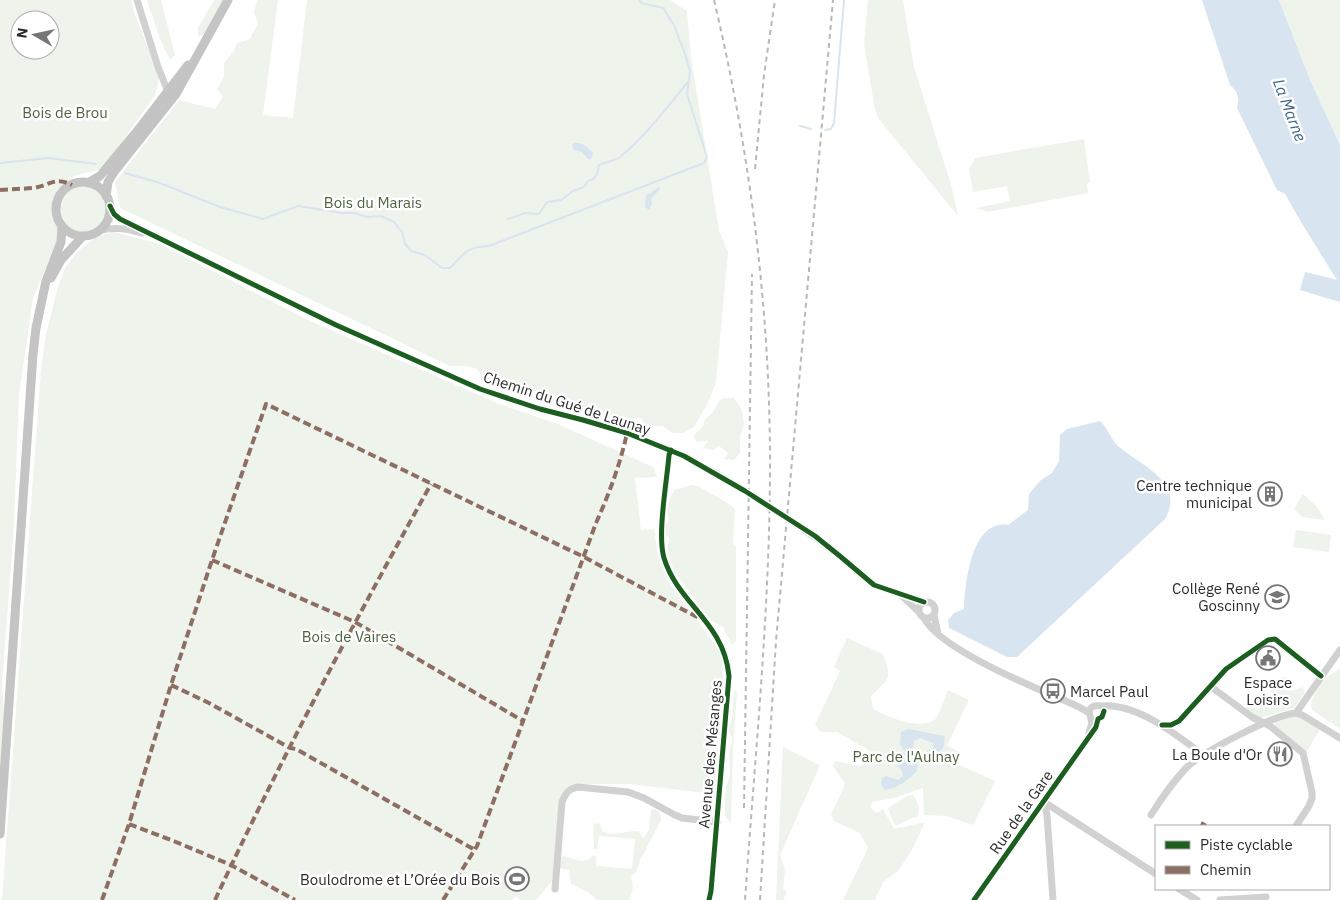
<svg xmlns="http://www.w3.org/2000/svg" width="1340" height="900" viewBox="0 0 1340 900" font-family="'IBM Plex Sans',sans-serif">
<rect width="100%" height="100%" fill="#fff"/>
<path fill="#eef3eb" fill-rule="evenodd" d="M0 0H131L134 13 159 75 158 84 155 95 103 169 76 175 58 189 53 202 59 237 33 298 19 395 14 525 2 684 4 713 0 779ZM20 20H50V50H20Z
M147 0H161L175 55 170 60 160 39Z
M214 0H224L205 34 198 37V28Z
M257 0H278L263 115 293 118 307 0H670L687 11 691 58 719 230 728 252 716 382 707 405 694 427 682 433H672L663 426H645L641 418 618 420 595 409 535 400 518 383 496 380H484L477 369 466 366H450L120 208 115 182 179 100 215 109 223 97 217 89 224 76V63L234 51 236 44 250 39 258 23 254 12Z
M868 0H903L914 67 952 188 958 216 879 119 875 110 864 44Z
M1279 0H1340V145L1310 80Z
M1084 139 1090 182 1087 184 1088 193 988 212 976 208 1010 201 1007 186 973 192 969 169 975 158Z
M61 209a23 23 0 1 1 46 0a23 23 0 1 1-46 0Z
M114 232 160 244 308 320 499 404 558 424 653 467 657 477 635 478 641 530 654 529 658 555 669 583 707 633 721 654 723 671 715 794 629 784H576L559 801 552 881 536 900H520L515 896 512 900H2L41 370 46 334 58 287 65 268 78 251 96 237Z
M725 398H734L742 410 744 425 740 436V453L734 460 724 459 728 453 719 446 713 450 703 448 708 441 696 442 694 435 703 426 705 419 713 412 720 400Z
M692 485 698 486 731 505 735 510 733 544 736 547V641L732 645 723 627 709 619 674 571 668 554 667 546 670 540 664 531 669 519C664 509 670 500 674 490Z
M1303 494 1317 507 1325 520 1302 517 1294 509Z
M1296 530 1331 535 1329 552 1293 547Z
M847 638 883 654C892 679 890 678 871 696L873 709C886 716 922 732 935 719 941 712 944 699 948 690L969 700 947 745 957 751 953 762 995 781 973 825 947 816 924 815 923 788 894 798 872 802 871 808 876 813 883 809 894 829 925 822 912 850 898 871 883 882 875 900H843L868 848 860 833 834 821 831 815 845 784 833 766 835 761 861 766 872 754 867 749 837 732H821L815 725 840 671 834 667Z
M1340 668V729L1312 710C1308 701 1321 680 1330 675 1334 672 1336 672 1340 668Z
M1286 677 1290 691 1303 687 1305 693 1294 708 1260 718 1245 709 1249 704 1258 710 1263 706 1267 704 1272 693 1270 691 1280 681V679Z
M734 690 737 692 733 749 731 822 725 817C725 808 725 798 726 789 726 784 730 779 730 774 730 760 727 753 733 739L728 730 732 719Z
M1291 716 1301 717 1320 729 1306 753 1300 746 1275 726 1274 722Z
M783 747 820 765 780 855 785 870 783 889 787 892 783 900H776Z
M913 795C918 801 921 810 917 817L909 819 897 825 894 824 888 808 907 796Z
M654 809C659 811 662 814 661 820L644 853 639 861 640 862 636 872 631 876 633 888 629 900H597L588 892 571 884 569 870 559 868 560 858 563 856C574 858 583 866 594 855L596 858V866L632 869 635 839 599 836 597 849H594L593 825 597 823 600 824 602 831C615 838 625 830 638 831L643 838H644L649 830 651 810Z"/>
<path fill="#d8e4ef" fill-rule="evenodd" d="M1202 0H1279L1310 80 1340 145V302L1300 290 1305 272 1337 280 1304 227 1285 194 1277 190 1237 108C1240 98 1238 92 1230 85Z
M574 143C582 142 587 147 593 153L591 159H588L582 152 574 150 572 145Z
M659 187 660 189 651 199 652 204 649 210 645 207 646 196Z
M1100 421C1108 428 1111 440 1118 446 1141 466 1186 482 1165 519L1017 657H1007L949 628 948 620 954 613 964 609C965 584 971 519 1008 525L1028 510 1029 494 1041 480 1052 473 1059 461 1060 435 1067 429Z
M908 729 945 736 943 749 935 755 923 758 918 763 917 771C908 780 898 788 885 790L881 785 882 778 886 776 898 780 903 776 902 771 896 763 905 752 900 744 901 732ZM920 738 933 743V748L920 755 913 749 914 741Z"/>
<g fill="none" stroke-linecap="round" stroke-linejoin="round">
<path stroke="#d8e4ef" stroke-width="2" d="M800 126 811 129
M825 130 831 129 834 123 844 0
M0 163 49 158 96 164
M125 173 160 183 220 207 263 219 298 206 342 213H354L367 217 381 216 394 222 402 232 405 244 411 251 425 255 442 268H450C465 252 467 247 489 246L704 163 707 157 687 94 690 71 685 54 674 25 663 8 641 3 639 0
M508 219 525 213 539 214 547 202 561 200 573 191 584 187 588 181C597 178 597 175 599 165 606 162 616 160 620 157 645 137 668 106 688 82"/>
<path stroke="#d1d1d1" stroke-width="7" d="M137 0 158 67 169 94
M110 206 114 214 120 219 336 325 480 389 540 409 583 420 627 433 671 450 714 472 745 491
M99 231C114 226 126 229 142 233
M671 450 669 455C667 481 657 534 664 558 678 604 724 622 729 676L711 891 709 900
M790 520 829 547 874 585 924 602
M902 596 919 612
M919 610a8 8 0 1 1 16 0a8 8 0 1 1-16 0Z
M934 615 938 634
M924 618C938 646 1017 680 1047 693 1062 700 1077 704 1089 713
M1210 686 1252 717 1270 726 1303 753 1312 792V798L1309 806 1296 826
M1296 713 1340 650
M1296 713 1302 715 1340 738
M1162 725H1171L1179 721 1226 669 1268 640 1275 639 1321 676
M1089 733 1092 723 1089 711C1093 704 1096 706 1102 706 1137 703 1177 735 1203 755
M1044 802 1156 874
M1044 802 1047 815 1053 900
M1151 815C1161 799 1173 782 1186 768 1202 752 1273 715 1296 713
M555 889 562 802C566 793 568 789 578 787L628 792 644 798 675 815 682 818 718 822
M1179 889 1197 900
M974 900 1096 727 1098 719 1102 717 1104 711
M1220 900 1266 897"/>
<path stroke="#c4c4c4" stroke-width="9" d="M56 209a27 27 0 1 1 54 0a27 27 0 1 1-54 0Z
M88 183 100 176 142 125 188 65
M106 196 108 182 114 172 176 94 228 0
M51 278 61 260 83 236
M0 834 33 354 36 328 46 281 61 242 62 226"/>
<path stroke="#b8b8b8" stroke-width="2" stroke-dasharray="5 4" stroke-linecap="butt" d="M714 0C750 152 770 308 770 464 770 609 755 755 745 900
M755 169 764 75 775 0
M744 808 752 274
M760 900 776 641 833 0"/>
<path stroke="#d1d1d1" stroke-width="7" d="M745 491 790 520"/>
<path stroke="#8d6e63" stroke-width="4" stroke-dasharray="8 4" stroke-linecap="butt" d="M0 190C11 189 22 189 33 188 49 186 54 176 72 185
M212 560 355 622 523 721
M171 685 209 703 290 748 296 749 475 850
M1201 823 1206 826
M129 824 176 842 231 865 295 900
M102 900 129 824 171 685 212 560 266 404 584 557 699 618
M215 900C281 758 355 621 431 484
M443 900 477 846 596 523C609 494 620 465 627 433"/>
<g stroke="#fff" stroke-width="8">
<path id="cycleway" d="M110 206 114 214 120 219 336 325 480 389 540 409 583 420 627 433 684 456 745 491 815 536 841 557 874 585 924 602
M671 450 669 455C667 481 657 534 664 558 678 604 724 622 729 676L711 891 709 900
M1162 725H1171L1179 721 1226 669 1268 640 1275 639 1321 676
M974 900 1096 727 1098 719 1102 717 1104 711"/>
</g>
<use href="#cycleway" stroke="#1b5e20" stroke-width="5"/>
</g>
<defs>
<g id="building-ring" transform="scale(1.25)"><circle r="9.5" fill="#fff" stroke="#767676" stroke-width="1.5"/><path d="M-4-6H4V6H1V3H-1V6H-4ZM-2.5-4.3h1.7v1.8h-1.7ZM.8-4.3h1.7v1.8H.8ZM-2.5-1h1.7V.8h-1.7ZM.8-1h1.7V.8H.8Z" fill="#767676"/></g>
<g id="school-ring" transform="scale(1.25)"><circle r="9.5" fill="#fff" stroke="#767676" stroke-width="1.5"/><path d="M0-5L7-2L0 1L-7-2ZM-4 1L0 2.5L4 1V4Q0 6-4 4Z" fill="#767676"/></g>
<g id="civic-ring" transform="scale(1.25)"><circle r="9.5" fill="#fff" stroke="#767676" stroke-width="1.5"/><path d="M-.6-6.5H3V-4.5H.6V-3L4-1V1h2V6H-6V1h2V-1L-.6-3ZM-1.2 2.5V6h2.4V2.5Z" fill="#767676"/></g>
<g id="bus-ring" transform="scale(1.25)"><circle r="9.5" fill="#fff" stroke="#767676" stroke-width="1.5"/><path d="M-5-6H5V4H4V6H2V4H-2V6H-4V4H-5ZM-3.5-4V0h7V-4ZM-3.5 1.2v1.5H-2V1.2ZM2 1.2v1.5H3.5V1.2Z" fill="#767676"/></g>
<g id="restaurant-ring" transform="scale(1.25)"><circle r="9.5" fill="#fff" stroke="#767676" stroke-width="1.5"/><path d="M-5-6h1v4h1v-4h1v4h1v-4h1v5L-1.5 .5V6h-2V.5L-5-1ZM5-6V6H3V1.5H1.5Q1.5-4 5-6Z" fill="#767676"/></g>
<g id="stadium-ring" transform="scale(1.25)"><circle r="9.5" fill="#fff" stroke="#767676" stroke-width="1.5"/><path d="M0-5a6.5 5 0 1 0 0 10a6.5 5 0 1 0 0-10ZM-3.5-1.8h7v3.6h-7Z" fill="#767676"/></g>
</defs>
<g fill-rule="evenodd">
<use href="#building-ring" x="1270" y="494"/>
<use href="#school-ring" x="1277" y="597"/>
<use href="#civic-ring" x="1268" y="658"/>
<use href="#bus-ring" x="1053" y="691"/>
<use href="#restaurant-ring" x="1280" y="754"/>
<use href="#stadium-ring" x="517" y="879"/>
</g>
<g text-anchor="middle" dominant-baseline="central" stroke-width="5" stroke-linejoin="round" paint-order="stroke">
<g font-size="15" fill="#4c643d" stroke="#fff">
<text x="65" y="112">Bois de Brou</text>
<text x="373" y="202">Bois du Marais</text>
<text x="349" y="636">Bois de Vaires</text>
<text x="906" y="756">Parc de l'Aulnay</text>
</g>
<g font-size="15" fill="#2c2c2c" stroke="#fff">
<text transform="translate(567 403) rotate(18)">Chemin du Gué de Launay</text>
<text transform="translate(710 754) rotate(-85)">Avenue des Mésanges</text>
<text transform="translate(1021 812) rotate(-55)">Rue de la Gare</text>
</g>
<g font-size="15" fill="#2c2c2c" stroke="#fff" text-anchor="end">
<text x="1252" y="485">Centre technique<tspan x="1252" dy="17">municipal</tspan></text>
<text x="1260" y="588">Collège René<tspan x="1260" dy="17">Goscinny</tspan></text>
<text x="1268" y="682" text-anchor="middle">Espace<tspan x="1268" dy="17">Loisirs</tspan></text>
<text x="1070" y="691" text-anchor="start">Marcel Paul</text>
<text x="1262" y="754">La Boule d'Or</text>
<text x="500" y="879">Boulodrome et L’Orée du Bois</text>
</g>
<g font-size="16" font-style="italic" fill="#406687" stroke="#fff">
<text transform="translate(1290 110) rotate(69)">La Marne</text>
</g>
</g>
<rect x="1155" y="825" width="175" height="65" fill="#ffffff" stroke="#ababab"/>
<rect x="1165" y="841" width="25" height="8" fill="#1b5e20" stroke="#ababab"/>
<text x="1200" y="850" font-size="15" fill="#2c2c2c">Piste cyclable</text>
<rect x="1165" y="866" width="25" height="8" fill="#8d6e63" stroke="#ababab"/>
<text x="1200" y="875" font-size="15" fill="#2c2c2c">Chemin</text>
<g transform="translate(35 35) rotate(279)"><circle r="24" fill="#ffffff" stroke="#ababab"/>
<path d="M0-4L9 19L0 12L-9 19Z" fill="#767676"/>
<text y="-8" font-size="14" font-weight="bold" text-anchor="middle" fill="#2c2c2c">N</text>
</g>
</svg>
